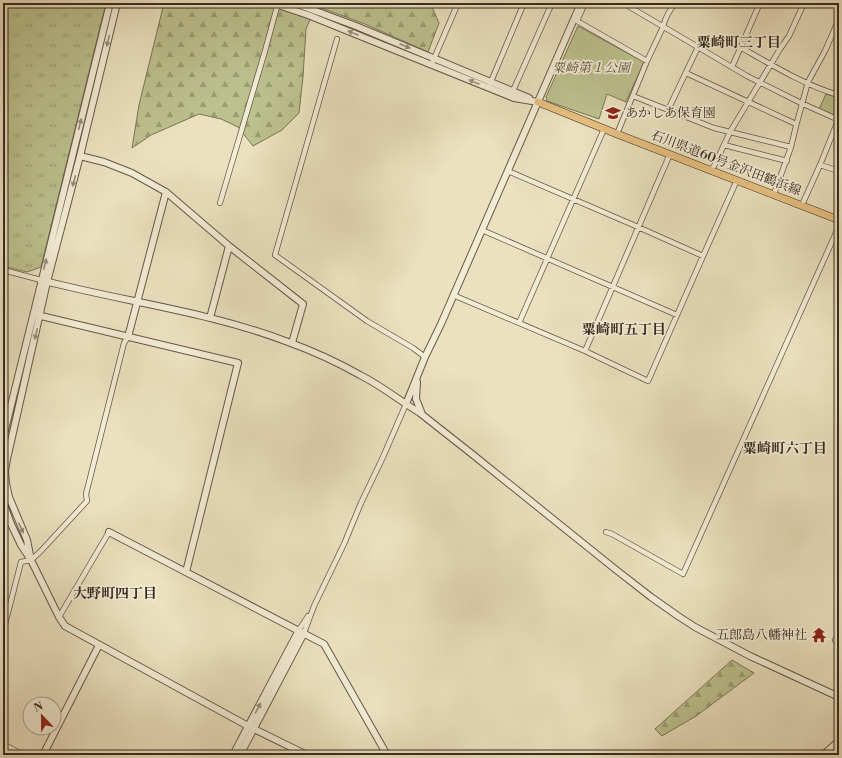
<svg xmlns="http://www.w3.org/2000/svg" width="842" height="758" viewBox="0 0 842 758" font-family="'Libre Bodoni','Noto Serif JP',serif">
<defs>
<pattern id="grass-tufts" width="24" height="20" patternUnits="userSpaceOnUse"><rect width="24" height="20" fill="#bcc18e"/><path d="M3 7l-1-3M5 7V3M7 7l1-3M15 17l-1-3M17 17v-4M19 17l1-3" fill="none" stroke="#9a9d74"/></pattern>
<pattern id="forest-firs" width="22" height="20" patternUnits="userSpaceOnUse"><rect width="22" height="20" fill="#bcc18e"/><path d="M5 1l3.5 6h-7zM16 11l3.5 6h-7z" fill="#9a9d74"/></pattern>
</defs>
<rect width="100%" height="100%" fill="#ebe1bf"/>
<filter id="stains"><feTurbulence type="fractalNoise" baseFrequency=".005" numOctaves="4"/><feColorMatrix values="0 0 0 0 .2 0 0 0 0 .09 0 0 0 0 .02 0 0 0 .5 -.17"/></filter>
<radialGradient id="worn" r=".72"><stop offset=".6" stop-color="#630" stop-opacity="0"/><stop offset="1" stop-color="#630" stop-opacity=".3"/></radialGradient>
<path fill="url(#grass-tufts)" stroke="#7a7658" d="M3 3H106L41 267 27 272 3 266Z"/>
<path fill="url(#forest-firs)" stroke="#7a7658" d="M164 3H436L432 7 439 23 428 52 365 24 316 6 306 29 303 77 299 113 282 130 253 146 238 127 221 119 199 114 151 135 132 148 139 105Z
M732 660 754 673 696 716 662 736 655 729Z"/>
<path fill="#bcc18e" stroke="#7a7658" d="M578 26 644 62 626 102 607 94 599 119 547 101 546 97Z
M826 94 839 98V111L837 116 819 109Z"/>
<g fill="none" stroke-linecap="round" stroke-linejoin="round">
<g stroke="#665848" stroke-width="6">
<path id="minor" d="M585 3 577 21 647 61
M623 3 747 76 801 103 839 120
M337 39 275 255 367 321 413 348 425 357
M740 47C770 64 806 86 839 95
M433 61 458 3
M732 67 760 3
M686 73 796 124
M490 84 524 3
M512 93 552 3
M633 96 714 128 791 147 774 194
M668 110 698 47
M617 134 647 61 663 27C665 19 670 9 676 3
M724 145 787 161
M791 147 796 126 808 82 825 51 839 19
M820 165 839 171
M710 170 714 166 730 132 780 49 789 36 804 3
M508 171 638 227 703 256 737 180
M220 203 265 51 278 3
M802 205 820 165 839 118
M482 230 677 315
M3 270 41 280
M453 295 585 351 648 381 703 256
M519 323 604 129
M585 351 670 154
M606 532 612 534 683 574 839 226
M59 617 109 532
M299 630 308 616
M3 632 21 562 31 560 40 552 87 501 86 494 124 343 128 337
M304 633 314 606 344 544 361 503 383 457 406 404
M839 635 835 640 839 643
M3 746 5 745 23 755"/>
</g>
<g stroke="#665848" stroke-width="8">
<path id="tertiary" d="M272 3 308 15 514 98 538 102
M294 3 356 26 529 98
M581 3 441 324 425 357 406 404 420 413 472 454 615 569 651 597 678 616 695 627 750 656 839 697
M80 156 104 162 132 173 166 192 229 246 303 304 292 343
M45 281C126 302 210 312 288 342 313 351 337 362 360 375 376 383 391 394 406 404
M37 315 238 363 186 572
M210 318 229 246
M128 337 166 192
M417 382 416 399 422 414
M3 438 110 3
M3 502 11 524 21 545 31 560 59 617 65 626 248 726 307 755
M109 532 324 644 387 755
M31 560 27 540 9 497 6 483 5 471 7 459 47 282 80 156 117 3
M43 755 99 645
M233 755 299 630
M240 755 304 633
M823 755 839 741"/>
</g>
<g stroke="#392b21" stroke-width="8">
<path id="primary" d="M538 102 617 134 839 220"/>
</g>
<use href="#minor" stroke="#f2ecd5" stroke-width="4.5"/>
<use href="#tertiary" stroke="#f2ecd5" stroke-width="6"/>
<use href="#primary" stroke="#e6c080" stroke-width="7"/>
</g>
<defs><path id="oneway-solid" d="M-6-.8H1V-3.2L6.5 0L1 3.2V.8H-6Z"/></defs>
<g fill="#968c7b">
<use href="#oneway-solid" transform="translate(353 33) rotate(-158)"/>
<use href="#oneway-solid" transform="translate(108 41) rotate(104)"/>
<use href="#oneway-solid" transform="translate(405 46) rotate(23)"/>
<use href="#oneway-solid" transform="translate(474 82) rotate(-158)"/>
<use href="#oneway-solid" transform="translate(80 124) rotate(-76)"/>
<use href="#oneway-solid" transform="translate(74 181) rotate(105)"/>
<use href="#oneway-solid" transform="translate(45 264) rotate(-76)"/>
<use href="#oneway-solid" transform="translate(36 334) rotate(103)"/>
<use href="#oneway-solid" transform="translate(21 528) rotate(66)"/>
<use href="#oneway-solid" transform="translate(258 708) rotate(-62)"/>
</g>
<defs>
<g id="school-bare" transform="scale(1.2)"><path d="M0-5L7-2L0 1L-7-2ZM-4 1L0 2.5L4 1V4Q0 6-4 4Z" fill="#8f2418" stroke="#f2ecd5" stroke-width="2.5" paint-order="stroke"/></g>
<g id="temple-bare" transform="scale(1.2)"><path d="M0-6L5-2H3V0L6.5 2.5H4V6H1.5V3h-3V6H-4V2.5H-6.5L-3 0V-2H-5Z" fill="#8f2418" stroke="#f2ecd5" stroke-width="2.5" paint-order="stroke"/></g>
</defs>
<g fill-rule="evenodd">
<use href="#school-bare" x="613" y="113"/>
<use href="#temple-bare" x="819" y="635"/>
</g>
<g text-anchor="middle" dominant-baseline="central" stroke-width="3.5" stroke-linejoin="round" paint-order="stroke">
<g font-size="13" font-style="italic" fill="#5a503c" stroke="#f2ecd5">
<text x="591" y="68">粟崎第１公園</text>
</g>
<g font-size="13" fill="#392b21" stroke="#f2ecd5" text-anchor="start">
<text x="625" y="113">あかしあ保育園</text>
<text x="807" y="635" text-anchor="end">五郎島八幡神社</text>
</g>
<g font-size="13" fill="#392b21" stroke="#f2ecd5">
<text transform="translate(726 163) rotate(21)">石川県道60号金沢田鶴浜線</text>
</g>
<g font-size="14" font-weight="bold" fill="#392b21" stroke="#f2ecd5">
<text x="739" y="43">粟崎町三丁目</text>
<text x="624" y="330">粟崎町五丁目</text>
<text x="785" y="449">粟崎町六丁目</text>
<text x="115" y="594">大野町四丁目</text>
</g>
</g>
<rect width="842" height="758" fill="none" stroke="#ebe1bf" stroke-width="16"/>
<rect x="4" y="4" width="834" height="750" fill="none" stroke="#392b21" stroke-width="2"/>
<rect x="8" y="8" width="826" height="742" fill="none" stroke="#392b21"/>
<g transform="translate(42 716) rotate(338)"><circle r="19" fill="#f2ecd5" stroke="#a89f8d"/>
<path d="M0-3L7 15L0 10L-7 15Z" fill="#8f2418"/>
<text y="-6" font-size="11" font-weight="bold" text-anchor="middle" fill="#392b21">N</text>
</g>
<rect width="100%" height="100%" filter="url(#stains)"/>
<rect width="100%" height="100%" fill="url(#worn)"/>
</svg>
